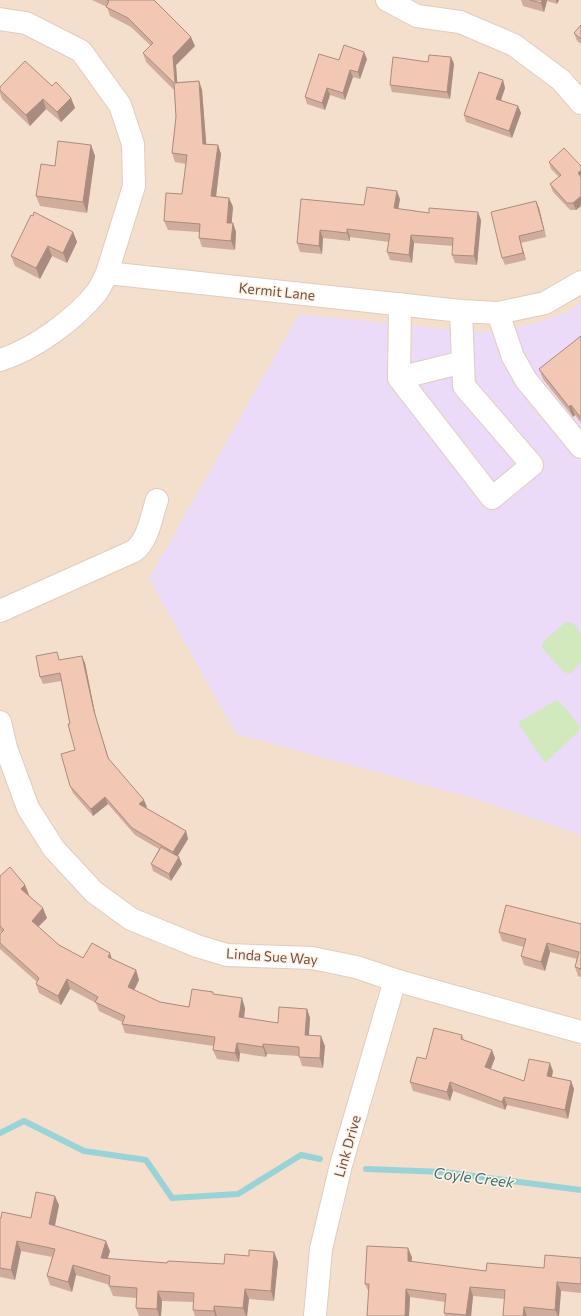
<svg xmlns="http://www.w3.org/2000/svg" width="581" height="1316" viewBox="0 0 581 1316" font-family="Commissioner,sans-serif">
<rect width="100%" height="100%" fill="#fceede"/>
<path fill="#f4dfcc" d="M0 0H581V1316H0Z"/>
<path fill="#ebdbf8" d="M581 303V835L469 797 236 734 149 579 299 314 475 332 503 331 532 324 565 313Z"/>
<path fill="#d2e9bd" d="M566 622 573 623 581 633V663L571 673H565L542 648V644L545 640Z
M558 700 580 726 579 731 546 762 543 760 519 725V722L555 701Z"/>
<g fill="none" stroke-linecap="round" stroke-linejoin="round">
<path stroke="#99d2d7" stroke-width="6" d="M0 1133 24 1121 84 1151 146 1160 172 1198 238 1194 301 1155 320 1159
M366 1169 444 1172 581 1190"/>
<g stroke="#e2cbbd" stroke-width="24">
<path id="minor" d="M387 0 417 16 460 22 514 45 561 80 581 103
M0 19 26 23 81 51 120 105 133 144 134 186 107 273
M400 304 399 378 492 498 532 465 464 386 461 311
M498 313 513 357 526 380 581 447
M0 360C35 349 74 320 97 292 101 286 104 279 107 273L461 311 498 313 545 303 581 282
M399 378 463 362
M0 611 134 551C149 539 151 517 157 500
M0 722 6 748 28 808 54 849 94 892 131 919 197 946 227 955 312 958 356 967 395 980 581 1032
M315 1316 321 1249 341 1165 395 980"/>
</g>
<use href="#minor" stroke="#fff" stroke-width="22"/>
</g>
<path fill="#d0ac9c" d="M92 0H154L195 46 176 65 177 82 199 81 202 90 206 144 218 145 221 154 216 197 229 198 233 207 231 223H233L236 232 235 250 202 247 199 238V232L168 230 164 221 182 194 186 164 175 162 172 153 176 117 174 90 146 62 143 53 151 46 131 27 110 16 107 7Z
M521 0H559L557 4 547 1 544 12 523 6Z
M581 25V44L577 41 574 33Z
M451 57 454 64 450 99 392 92 390 85 428 62Z
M367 59 360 79 353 77 345 100 330 95 325 110 307 104 305 97 339 60Z
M503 80 505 88 501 100 518 106 521 113 512 138 466 122 464 115Z
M52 86 71 98 75 108 61 122 46 109 30 126 2 99 0 93V87Z
M91 145 95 156 87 213 40 206 36 196 55 166Z
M549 162 581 166V206L576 210H570L553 192 550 184 559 177 551 169Z
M400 199 398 209 481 220 477 265 455 263 452 255 453 246 414 243 412 263 390 260 387 252 389 242 350 237V241L323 238 322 254 300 252 297 243 364 205Z
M536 201 539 208 546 237 521 243 526 260 505 265 502 258Z
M73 232 77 242 67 263 52 256 40 279 15 266 11 256Z
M581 336V423L575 415 573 417 543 379 539 369Z
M60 660 85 663 96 718 109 759 147 807 146 808 186 831 188 839 177 856 182 864 171 881 153 871 151 864 159 849 135 835 108 804 93 816 73 793 70 786 75 750 61 681 43 684 40 677Z
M0 876 25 885 29 895 47 918 38 927 59 945 83 958 112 959 136 970 139 980 134 990 160 1002 189 1007 214 994 245 1008 244 1018 278 1023 307 1009 310 1018 309 1036 325 1046 323 1068 302 1066 299 1056 267 1054 266 1057 240 1053 239 1062 217 1059 213 1050 214 1046 125 1033 122 1024V1022L99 1011 96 1003 70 989 61 1005 39 993 36 984 37 982 0 949V934L1 933 0 931Z
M581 924V977L578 976 575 967 577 959 550 952 545 971 524 965 521 956 524 947 502 941 499 932Z
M462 1035 464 1040 495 1058 491 1069 524 1081 553 1071 552 1077 571 1081 574 1089 568 1119 507 1105 505 1110 453 1091 450 1101 413 1091 410 1082 426 1059Z
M59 1205 55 1226 110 1251 107 1259 167 1263 224 1264 249 1256 274 1252 278 1262 274 1301 249 1299 247 1316H195L193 1310V1302L162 1301 161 1316H139L136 1308V1298L113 1296 109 1286 110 1285 76 1275 72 1292 50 1285 47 1276 52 1257 21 1251 15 1280 0 1277V1218H31Z
M412 1257 411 1262 486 1271 544 1268 581 1258V1293L561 1291 559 1316H503L505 1299 473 1296 471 1316H445L444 1313 445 1302 410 1297 409 1316H367L369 1293 365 1284Z"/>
<path fill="#a98c7f" d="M542 0H547V1L544 12 541 3Z
M556 0H559L557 4Z
M191 37 195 46 176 65 178 92 175 83 173 56Z
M364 52 367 59 360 79 358 72Z
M451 57 454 64 450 99 447 92Z
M350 70 353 77 345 100 343 93Z
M503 80 505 88 499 106 496 99Z
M199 81 202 90 207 153 203 144Z
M327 88 330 95 325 110 322 103Z
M71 98 75 108 61 122 57 112Z
M43 99 46 109 30 126 26 115Z
M518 106 521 113 512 138 509 131Z
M91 145 95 156 87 213 83 202Z
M218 145 221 154 215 205 211 196Z
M581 170V180L578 173Z
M397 191 400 199 397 216 394 208Z
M581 196V206L576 210 573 203Z
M229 198 233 207 231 232 227 223Z
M536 201 539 208 546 237 544 230Z
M478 212 481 220 477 265 474 256Z
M233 223 236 232 235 250 231 241Z
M347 229 350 237V241L347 233Z
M320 230 323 238 322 254 319 246Z
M73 232 77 242 67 263 63 253Z
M411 235 414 243 412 263 409 255Z
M519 236 521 243 526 260 523 253Z
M48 246 52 256 40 279 36 268Z
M571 405 575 415 573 417 569 407Z
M82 656 85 663 96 718 110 765 94 711Z
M105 797 108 804 93 816 91 809Z
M144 800 147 807 142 811 139 804Z
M186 831 188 839 176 859 173 852Z
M179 857 182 864 171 881 169 874Z
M25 885 29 895 21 889Z
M43 908 47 918 35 930 32 921Z
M547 943 550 952 545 971 541 962Z
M110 953 113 963 108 957Z
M136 970 139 980 131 997 128 987Z
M67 979 70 989 61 1005 58 996Z
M242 998 245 1008 243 1027 239 1017Z
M307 1009 310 1018 308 1045 305 1035Z
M321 1036 325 1046 323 1068 320 1058Z
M237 1043 240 1053 239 1062 235 1053Z
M263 1044 267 1054 266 1057 263 1047Z
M492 1050 495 1058 488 1075 485 1067Z
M550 1063 553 1071 550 1084 547 1076Z
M571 1081 574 1089 568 1119 565 1110Z
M450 1082 453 1091 450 1101 447 1092Z
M504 1097 507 1105 505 1110 502 1102Z
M55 1196 59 1205 53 1234 49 1224Z
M17 1241 21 1251 15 1280 11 1270Z
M106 1241 110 1251 105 1268 101 1258Z
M408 1248 412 1257 411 1270 408 1261Z
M274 1252 278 1262 274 1301 271 1291Z
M73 1265 76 1275 72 1292 68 1282Z
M557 1282 561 1291 559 1316H558L555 1310Z
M470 1287 473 1296 471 1316H466Z
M245 1289 249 1299 247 1316H246L243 1308Z
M406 1289 410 1297 409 1316H405Z
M158 1291 162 1301 161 1316H159L157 1309Z
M214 1306 217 1316H215L214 1311Z
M524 1307 527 1316H523Z"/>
<path fill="#f2c8b5" stroke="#a98c7f" d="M107 0H154L191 37 173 56 175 83 199 81 203 144 218 145 211 196 229 198 227 223H233L231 241 199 238 200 224 164 221 166 193 182 194 187 155 172 153 176 117 174 83 143 53 153 43 128 18 106 7 109 1Z
M530 0H542L541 3Z
M581 25V39L574 33Z
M344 45 364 52 358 72 350 70 343 93 327 88 322 103 305 97 319 54 339 60Z
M429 55 451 57 447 92 390 85 393 57 428 62Z
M25 61 52 86 56 82 71 98 57 112 43 99 26 115 0 90V87Z
M479 72 503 80 496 99 518 106 509 131 464 115Z
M58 141 91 145 83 202 36 196 41 164 55 166Z
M564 148 581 166V170L578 173 581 177V196L573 203H567L550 184 561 175 549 162Z
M367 187 397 191 394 208 429 213V208L478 212 474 256 452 255 453 238 411 235 409 255 387 252 390 234 347 229V233L320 230 319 246 297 243 301 199 364 205Z
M536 201 544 230 519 236 523 253 502 258 491 212Z
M34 212 73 232 63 253 48 246 36 268 11 256 31 215 33 216Z
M581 336V418L571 405 569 407 539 369Z
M57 652 59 660 82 656 94 711 108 758 144 800 139 804 186 831 173 852 132 828 105 797 91 809 70 786 61 754 75 750 68 724H70L60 673 40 677 36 656Z
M161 847 179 857 169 874 151 864Z
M10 867 25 885 21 889 43 908 32 921 59 945 83 958 92 943 110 953 108 957 136 970 128 987 160 1002 189 1007 192 989 213 992V994L242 998 239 1017 278 1023 279 1007 307 1009 305 1035 321 1036 320 1058 299 1057V1047L263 1044V1047L237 1043 235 1053 213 1050 215 1037 122 1024 125 1016 95 1002 98 997 67 979 58 996 36 984 39 978 0 943V934L4 930 0 926V876Z
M506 905 581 924V969L575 967 579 952 547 943 541 962 521 956 526 939 499 932Z
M434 1028 462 1035 461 1039 492 1050 485 1067 524 1081 529 1059 550 1063 547 1076 571 1081 565 1110 504 1097 502 1102 450 1082 447 1092 410 1082 417 1057 426 1059Z
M36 1192 55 1196 49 1224 106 1241 101 1258 167 1263 168 1261 224 1264 225 1254 249 1256V1250L274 1252 271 1291 245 1289 243 1308 214 1306V1311L193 1310 194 1293 158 1291 157 1309 136 1308 137 1288 109 1286 110 1276 73 1265 68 1282 47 1276 55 1249 17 1241 11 1270 0 1268V1218H1L2 1212 31 1218Z
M367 1246 408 1248V1261L486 1271 487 1263 544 1268 545 1255 581 1258V1284L557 1282 555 1310 524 1307 523 1316H503L505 1290 470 1287 466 1315 444 1313 446 1294 406 1289 405 1316H367L369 1284H365Z"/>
<g text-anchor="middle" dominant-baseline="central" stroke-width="3" stroke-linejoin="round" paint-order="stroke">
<g font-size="14" fill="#725246" stroke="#fff2e4">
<text transform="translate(277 291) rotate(6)">Kermit Lane</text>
<text transform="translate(272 956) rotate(4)">Linda Sue Way</text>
<text transform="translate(347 1146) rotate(-74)">Link Drive</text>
</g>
<g font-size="15" font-style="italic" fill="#3a7278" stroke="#fff2e4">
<text transform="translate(474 1177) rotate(7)">Coyle Creek</text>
</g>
</g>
</svg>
